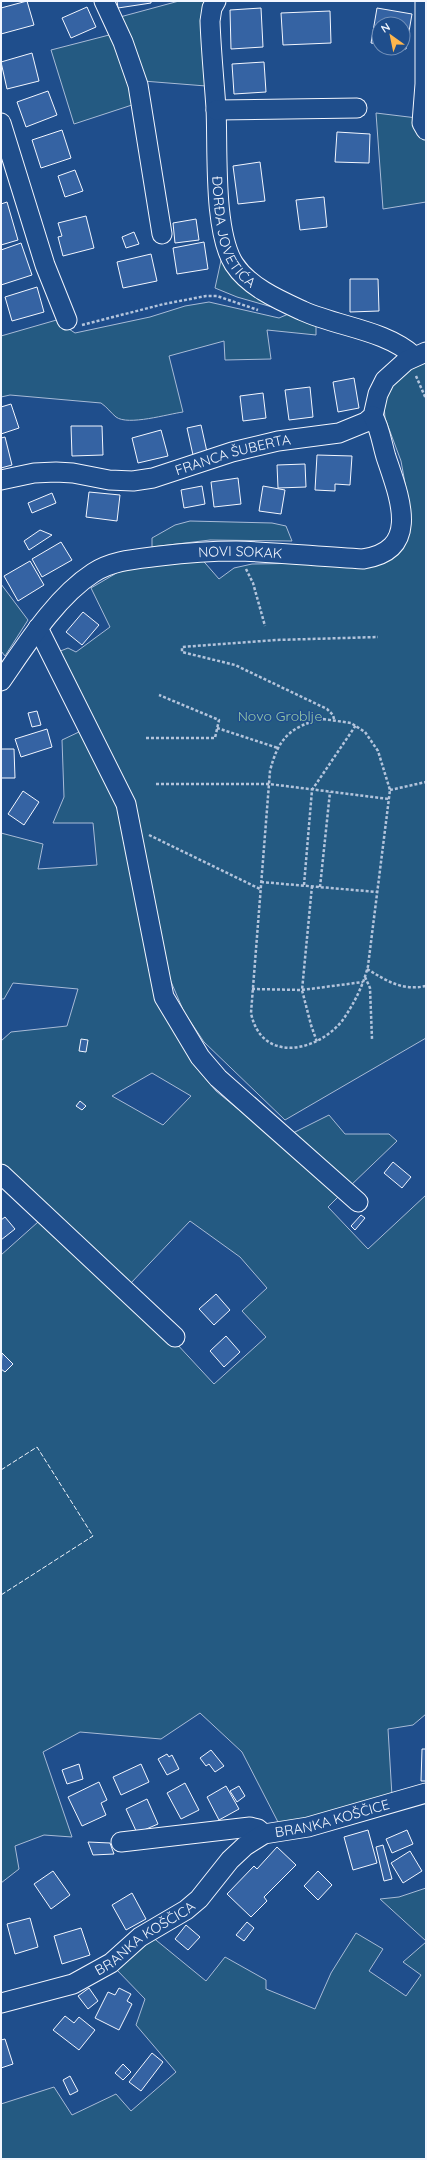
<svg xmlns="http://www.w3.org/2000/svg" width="427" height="2160" viewBox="0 0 427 2160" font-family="Quicksand,sans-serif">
<rect width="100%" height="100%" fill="#1f4e8c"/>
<path fill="#245a82" stroke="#a8bbd7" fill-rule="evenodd" d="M179 1H204L206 86 143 81 120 17Z
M113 34 135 104 74 124 51 50Z
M376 113 417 118 426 139V202L383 209Z
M222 256 279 309 237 297 215 288Z
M209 302 279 318 293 312 316 326V335L267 330 271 359 225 360 224 341 169 356 183 412C168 414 128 426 116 417 111 413 107 407 101 403L10 395 1 397V336L60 319 66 327 75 333 150 317 185 306Z
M426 359V1038L285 1120 204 1042 184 1012 169 977 137 836 58 652 68 648 76 652 110 627 91 588 120 571 199 556 219 579 234 568 252 564 381 562 409 505 401 461 385 418 384 405 387 392 401 374Z
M190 521 272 523 286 526 292 541 210 540 152 547V538L175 525Z
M1 584 28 620 5 656 1 651Z
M81 731 119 804 167 1018 193 1064 216 1091 341 1194 328 1207 368 1249 426 1195V1714L413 1725 388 1729 392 1796 321 1815 279 1824 242 1752 200 1713 161 1739 80 1732 43 1752 72 1837 44 1835 15 1846 19 1869 1 1883V1255L38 1222 175 1342 214 1384 266 1337 242 1311 267 1288 240 1257 190 1221 130 1284 1 1166V1041L11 1032 67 1026 78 989 13 983 4 999H1V833L43 844 38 869 97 865 93 823H53L64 797 62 740ZM152 1073 191 1096 163 1125 112 1096Z
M329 1115 345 1134H389L397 1141 348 1188 289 1135Z
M426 1888V1941L380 1899 399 1897Z
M356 1933 383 1949 369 1971 406 1996 421 1975 403 1962 426 1942V2159H1V2104L54 2087 72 2115 116 2094 131 2111 176 2072 136 2025 145 1999 115 1968 151 1936 206 1981 225 1957 266 1980V1989L315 2009 331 1973Z"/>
<path fill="#3563a3" stroke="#f2f6ff" d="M27 1 34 25 1 34V8Z
M117 1H151V3L118 8Z
M87 7 96 27 71 38 62 18Z
M261 8 263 47 231 49 230 10Z
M377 8 412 14 406 49 400 48H403V24H379V44L371 43Z
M330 11 331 43 283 45 281 13Z
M32 53 39 81 7 89 1 62Z
M264 62 266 92 234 94 232 64Z
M48 91 57 115 26 127 17 102Z
M62 130 71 158 41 168 32 140Z
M337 132 370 134 369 163 335 162Z
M260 162 265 201 238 204 233 166Z
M75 170 83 191 65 197 58 176Z
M324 197 327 227 300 230 296 200Z
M7 202 18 240 1 245V204Z
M86 216 94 248 63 256 58 237 62 236 58 223Z
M196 219 199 240 175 243 173 223Z
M134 232 139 244 126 248 122 237Z
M204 242 208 269 177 274 173 248Z
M21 243 32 275 1 285V250Z
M151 254 157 281 123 288 117 262Z
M350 279H378L379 311 350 312Z
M37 287 44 312 12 321 5 297Z
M354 378 359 408 338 412 333 382Z
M310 387 313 417 289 420 285 390Z
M263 393 266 418 243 421 240 396Z
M11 404 19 428 1 434V407Z
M201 425 207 452 193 455 187 428Z
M71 426H102L103 455 72 456Z
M161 430 168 456 138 463 132 438Z
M5 437 12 465 1 468V438Z
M317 455 352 456 350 485 335 484V491L315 490Z
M305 464 306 487 278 488 277 465Z
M238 478 241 504 214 507 211 482Z
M202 486 205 504 184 508 181 490Z
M263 486 285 490 281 514 259 511Z
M89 492 120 495 117 521 86 517Z
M52 493 56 503 32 513 28 503Z
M40 530 52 535 29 550 24 541Z
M61 542 72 560 42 577 32 559Z
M30 561 44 585 18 601 4 576Z
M83 612 99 625 82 645 66 632Z
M37 711 41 725 32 727 28 713Z
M47 729 52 747 21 757 15 739Z
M1 749H14L15 778H1Z
M23 791 39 802 24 825 8 814Z
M81 1039 88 1040 86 1052 79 1051Z
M80 1101 86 1106 82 1110 76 1106Z
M393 1162 411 1177 402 1188 384 1173Z
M361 1215 365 1218 355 1230 351 1226Z
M5 1217 15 1229 1 1240V1220Z
M216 1294 230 1310 214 1325 199 1309Z
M226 1336 240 1352 224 1367 210 1351Z
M2 1353 13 1364 5 1372 1 1369Z
M422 1749H426V1781H421Z
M211 1750 224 1766 215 1772 209 1764 206 1766 200 1758Z
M167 1754 169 1757 172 1755 179 1769 167 1775 158 1759Z
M79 1764 83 1779 67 1784 62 1770Z
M141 1764 149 1782 121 1795 113 1777Z
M99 1782 107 1800 101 1803 106 1815 82 1826 68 1797Z
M185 1783 199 1810 181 1819 167 1793Z
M226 1786 239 1809 219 1820 207 1797Z
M239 1786 245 1796 237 1802 230 1791Z
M147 1799 158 1824 137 1833 126 1809Z
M368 1830 377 1863 353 1870 344 1837Z
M407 1830 413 1844 392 1853 386 1839Z
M88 1842 110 1843 114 1854 93 1855Z
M383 1845 392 1879 384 1881 376 1847Z
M277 1847 296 1865 264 1897 267 1901 251 1917 227 1894 254 1866 257 1869Z
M410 1851 422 1871 403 1883 391 1863Z
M53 1871 70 1895 51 1909 34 1884Z
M318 1871 332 1885 318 1900 304 1886Z
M132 1893 146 1919 126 1930 112 1905Z
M30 1918 38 1947 15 1954 7 1924Z
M247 1922 254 1928 244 1941 236 1935Z
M186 1925 200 1937 188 1950 175 1939Z
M81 1928 90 1955 62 1964 54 1936Z
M89 1988 98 2001 88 2009 78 1996Z
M119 1988 131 1994 127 2001 132 2004 119 2030 95 2018 108 1992 115 1995Z
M65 2016 74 2023 79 2017 95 2030 79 2050 53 2030Z
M5 2039 13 2064 1 2068V2040Z
M152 2053 163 2062 141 2091 129 2082Z
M123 2064 131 2072 123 2080 115 2073Z
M70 2076 78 2091 70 2095 63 2080Z"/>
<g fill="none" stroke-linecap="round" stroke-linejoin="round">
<g stroke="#f2f6ff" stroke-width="21">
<g id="minor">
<path d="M104 1 123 42 138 85 162 234"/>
<path id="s1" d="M216 1 212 8 210 21C211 50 214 79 216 108 218 148 213 231 234 264 249 287 279 300 303 311 339 327 385 330 414 356"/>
<path d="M425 1V84L422 123 426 130"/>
<path d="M216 110 357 108"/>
<path d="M1 123 45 265 67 320"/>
<path id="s2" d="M1 480 34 473 56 472 73 473 109 480 133 481 153 478 232 452 278 441 339 433 366 422 373 416 378 394 385 380 406 361 426 352"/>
<path d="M38 628 126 804 164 997 200 1057 218 1078 358 1202"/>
<path id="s3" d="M1 681C26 645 56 597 93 573 113 560 137 559 160 556 185 553 210 551 236 551 278 552 321 557 363 559 422 550 399 496 386 457 382 444 380 428 373 416"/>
<path d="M1 1174 175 1337"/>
<path d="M121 1842 250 1827 258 1829 264 1834"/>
<path id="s4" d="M1 2003 73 1984 111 1963 140 1937 186 1910 199 1899 230 1860 245 1846 264 1834 308 1827 426 1793"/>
</g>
</g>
<path stroke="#b3c4dc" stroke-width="2.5" stroke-dasharray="3 2" stroke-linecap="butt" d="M82 325 164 304 206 296H217L258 310
M416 376 426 399
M246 569 253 583 265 626
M323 719 351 723 365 732 378 751 390 790 368 966C363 986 354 1004 342 1021 316 1053 261 1063 251 1013L270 771C278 739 290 726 323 719Z
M334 719 333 715 327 709 235 665 186 653 182 652V647L276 640 378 637
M217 728 278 748
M146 738H215L219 720 159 695
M156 784H269L389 799
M390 790 426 782
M149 835 260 889
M261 882 377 892
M304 885 312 790 356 725
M312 886 302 990 311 1025 317 1042
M320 887 330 792
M367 969C387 981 402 991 426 986
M365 977 370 988 372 1039
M252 989 302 990 363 982"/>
<use href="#minor" stroke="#1f4e8c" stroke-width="19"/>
<path stroke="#f2f6ff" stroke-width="1" stroke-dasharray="5 2" stroke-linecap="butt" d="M1 1470 37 1447 93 1536 1 1595"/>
</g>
<g text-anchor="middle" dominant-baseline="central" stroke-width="3" stroke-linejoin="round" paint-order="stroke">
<g font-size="14" fill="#f2f6ff" stroke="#1f4e8c">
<text stroke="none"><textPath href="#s1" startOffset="236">ĐORĐA JOVETIĆA</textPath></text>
<text stroke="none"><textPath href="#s2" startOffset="237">FRANCA ŠUBERTA</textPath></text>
<text stroke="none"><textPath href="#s3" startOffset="293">NOVI SOKAK</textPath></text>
<text stroke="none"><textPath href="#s4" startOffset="390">BRANKA KOŠČICE</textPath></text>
<text stroke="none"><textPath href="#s4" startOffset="160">BRANKA KOŠČICA</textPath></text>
</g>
<g font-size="14" fill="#97c8a6" stroke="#1f4e8c">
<text x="280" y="716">Novo Groblje</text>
</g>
</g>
<rect width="427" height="2160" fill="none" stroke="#f2f6ff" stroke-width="4"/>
<g transform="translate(391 36) rotate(327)"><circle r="19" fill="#1f4e8c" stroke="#7391ba"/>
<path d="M0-3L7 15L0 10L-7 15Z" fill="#ffb74d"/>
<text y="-6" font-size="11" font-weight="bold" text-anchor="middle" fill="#f2f6ff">N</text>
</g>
</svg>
